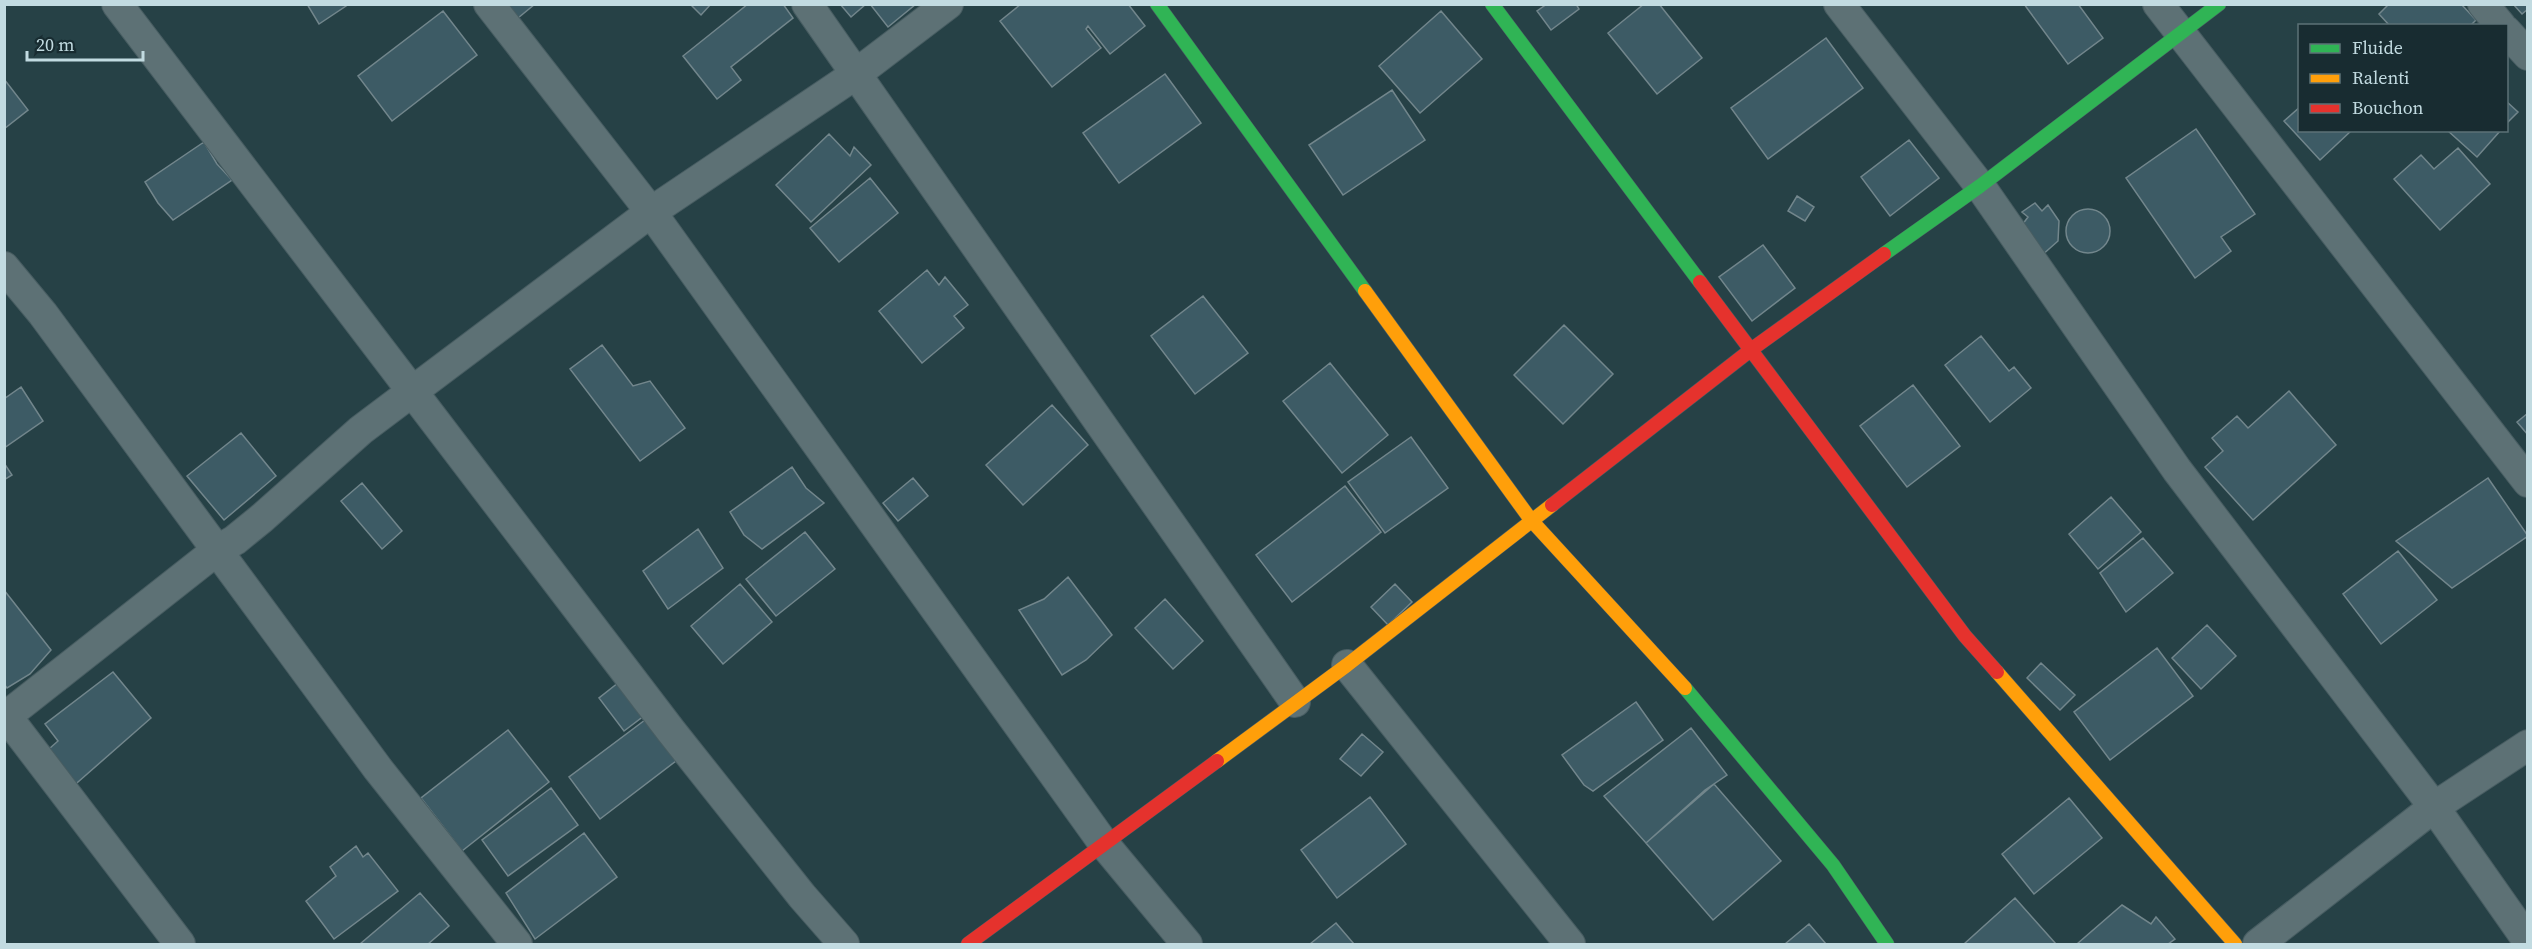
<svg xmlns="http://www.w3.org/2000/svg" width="2532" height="949" viewBox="0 0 2532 949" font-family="'Source Serif 4',serif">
<rect width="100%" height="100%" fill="#264146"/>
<path fill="#3d5b65" stroke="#72868c" stroke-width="1.5" d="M307 4H349L319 24Z
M507 4H535L518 18Z
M690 4H711L701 15Z
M748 4H783L793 18 731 67 741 80 717 99 683 56Z
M840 4H866L851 17Z
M870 4H916L888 27Z
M1021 4H1128L1145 26 1110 54 1088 26 1086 29 1101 48 1052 87 1000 21Z
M1547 4H1576L1579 9 1551 30 1537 11Z
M1644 4H1659L1702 58 1657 94 1608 33Z
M2024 4H2078L2103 38 2068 64Z
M2389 4H2461L2476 20 2470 26H2390L2379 14Z
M2513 4H2528V9L2522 14Z
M443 11 477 55 392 121 358 76Z
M1441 11 1482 59 1420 113 1379 66Z
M1826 38 1863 88 1768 159 1731 108Z
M1165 74 1201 123 1119 183 1083 133Z
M4 79 28 110 4 129Z
M1392 90 1425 140 1343 195 1309 145Z
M2506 101 2518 112 2506 124Z
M2300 107V130H2352L2320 160 2284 121Z
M2196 129 2255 214 2221 237 2231 251 2195 278 2126 178Z
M2447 130H2501L2477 157Z
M829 134 850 156 854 147 871 165 811 222 776 185Z
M1909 140 1939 178 1890 216 1861 177Z
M204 142 217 164 232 180 173 220 158 203 145 182Z
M2458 148 2490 184 2440 230 2394 179 2421 155 2434 169Z
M870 178 898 213 839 262 810 228Z
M1797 196 1814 207 1805 221 1788 211Z
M2035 203 2042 211 2048 205 2059 221 2058 241 2041 256 2022 225 2028 217 2022 212Z
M2066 231a22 22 0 1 1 44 0a22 22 0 1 1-44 0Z
M1763 245 1795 288 1752 321 1719 277Z
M927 270 939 285 945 277 968 305 954 316 964 328 922 363 879 311Z
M1203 296 1248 353 1195 394 1151 336Z
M1564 325 1613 374 1563 424 1514 375Z
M1981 336 2009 371 2014 367 2031 388 1990 422 1945 365Z
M602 345 633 386 650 381 685 428 640 461 570 369Z
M1330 363 1388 435 1342 473 1283 401Z
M1913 385 1960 446 1907 487 1860 426Z
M21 387 43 421 4 448V399Z
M2289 391 2336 445 2253 520 2205 467 2223 451 2212 438 2237 416 2248 428Z
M1052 405 1088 445 1023 505 986 465Z
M2528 413V435L2517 422Z
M241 433 276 476 224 520 187 476Z
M1411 437 1448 488 1385 533 1348 482Z
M4 463 12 475 4 480Z
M792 467 806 488 824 503 762 549 744 535 730 512Z
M913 478 928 496 898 521 883 503Z
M2488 478 2528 536 2452 588 2396 541Z
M362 483 402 531 382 549 341 501Z
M1345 486 1381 532 1292 602 1256 555Z
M2111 497 2141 532 2098 569 2069 534Z
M698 529 723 568 668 609 643 571Z
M805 532 835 569 776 616 746 579Z
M2143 538 2173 573 2126 612 2100 573Z
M2398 551 2437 600 2381 644 2343 594Z
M1068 577 1112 635 1086 660 1062 675 1019 610 1044 599Z
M740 584 772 622 723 664 691 626Z
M1395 584 1412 602 1388 625 1371 607Z
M4 590 51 650 30 674 7 688 4 684Z
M1165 599 1203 641 1173 669 1135 628Z
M2207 625 2236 656 2201 689 2172 658Z
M2157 648 2193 696 2110 760 2074 712Z
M2041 663 2075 695 2060 710 2027 678Z
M113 672 151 718 70 789 41 756 58 741 45 724Z
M623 679 649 712 624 731 599 698Z
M1636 702 1663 740 1593 791 1584 785 1562 755Z
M645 720 676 761 600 819 569 777Z
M1691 728 1727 775 1705 790 1646 843 1604 796Z
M508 730 549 782 462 851 421 798Z
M1362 734 1383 752 1361 776 1340 759Z
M1714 784 1781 861 1713 920 1646 843Z
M551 788 578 825 508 876 482 840Z
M1370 797 1406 844 1337 898 1301 850Z
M2069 798 2102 838 2034 894 2002 854Z
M584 833 617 877 535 939 506 893Z
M356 846 363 857 368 853 398 891 334 939 306 901 336 876 330 867Z
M420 893 449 926 428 944H360Z
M2015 898 2056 944H1964Z
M2122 905 2151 924 2156 917 2175 939 2168 944H2077Z
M1336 923 1354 944H1310Z
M1809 924 1826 944H1785Z"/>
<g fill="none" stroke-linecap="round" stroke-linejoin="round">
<g stroke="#485d62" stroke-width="32">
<path id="street" d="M117 4 671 731 802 896 844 944
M489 4 651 212 1104 844 1187 944
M807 4 1295 702
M1839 4 1980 186 2177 470 2434 807 2528 941
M2158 4 2528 482
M2483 4 2501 26
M2506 31 2528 55
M4 267 43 314 378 769 517 944
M1347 665 1570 944
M4 713 180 944
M4 718 216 551 235 540 262 518 361 430 651 212 856 74 948 4
M2258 944 2434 807 2528 745"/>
</g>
<g stroke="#485d62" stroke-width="15">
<path id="fast" d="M1157 4 1365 291
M1492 4 1700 282
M1884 254 1980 186 2219 4
M1685 688 1833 865 1887 944"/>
</g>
<g stroke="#485d62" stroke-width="15">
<path id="slow" d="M1365 291 1531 520 1685 688
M1997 672 2235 944
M1217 761 1347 665 1552 505"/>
</g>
<g stroke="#485d62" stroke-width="15">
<path id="jam" d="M1700 282 1965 636 1997 672
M1552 505 1752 349 1884 254
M968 944 1217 761"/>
</g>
<use href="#street" stroke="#5d7175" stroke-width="30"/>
<use href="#fast" stroke="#30b455" stroke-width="14"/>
<use href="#slow" stroke="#ff9f0a" stroke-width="14"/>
<use href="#jam" stroke="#e5322d" stroke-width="14"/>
</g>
<rect width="2532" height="949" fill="none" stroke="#c2dbe1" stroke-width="12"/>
<rect x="2298" y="24" width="210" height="108" fill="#182c31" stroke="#5c7277" stroke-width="1.5"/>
<rect x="2310" y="44" width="30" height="9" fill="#30b455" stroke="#5c7277" stroke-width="1.5"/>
<text x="2352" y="54" font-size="18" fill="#c2dbe1">Fluide</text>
<rect x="2310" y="74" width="30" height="9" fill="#ff9f0a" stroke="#5c7277" stroke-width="1.5"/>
<text x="2352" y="84" font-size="18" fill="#c2dbe1">Ralenti</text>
<rect x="2310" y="104" width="30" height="9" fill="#e5322d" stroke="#5c7277" stroke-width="1.5"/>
<text x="2352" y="114" font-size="18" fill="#c2dbe1">Bouchon</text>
<path d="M27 51v9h116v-9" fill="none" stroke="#c2dbe1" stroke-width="3"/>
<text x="36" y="51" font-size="18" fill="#c2dbe1" stroke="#182c31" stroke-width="4.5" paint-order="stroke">20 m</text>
</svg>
